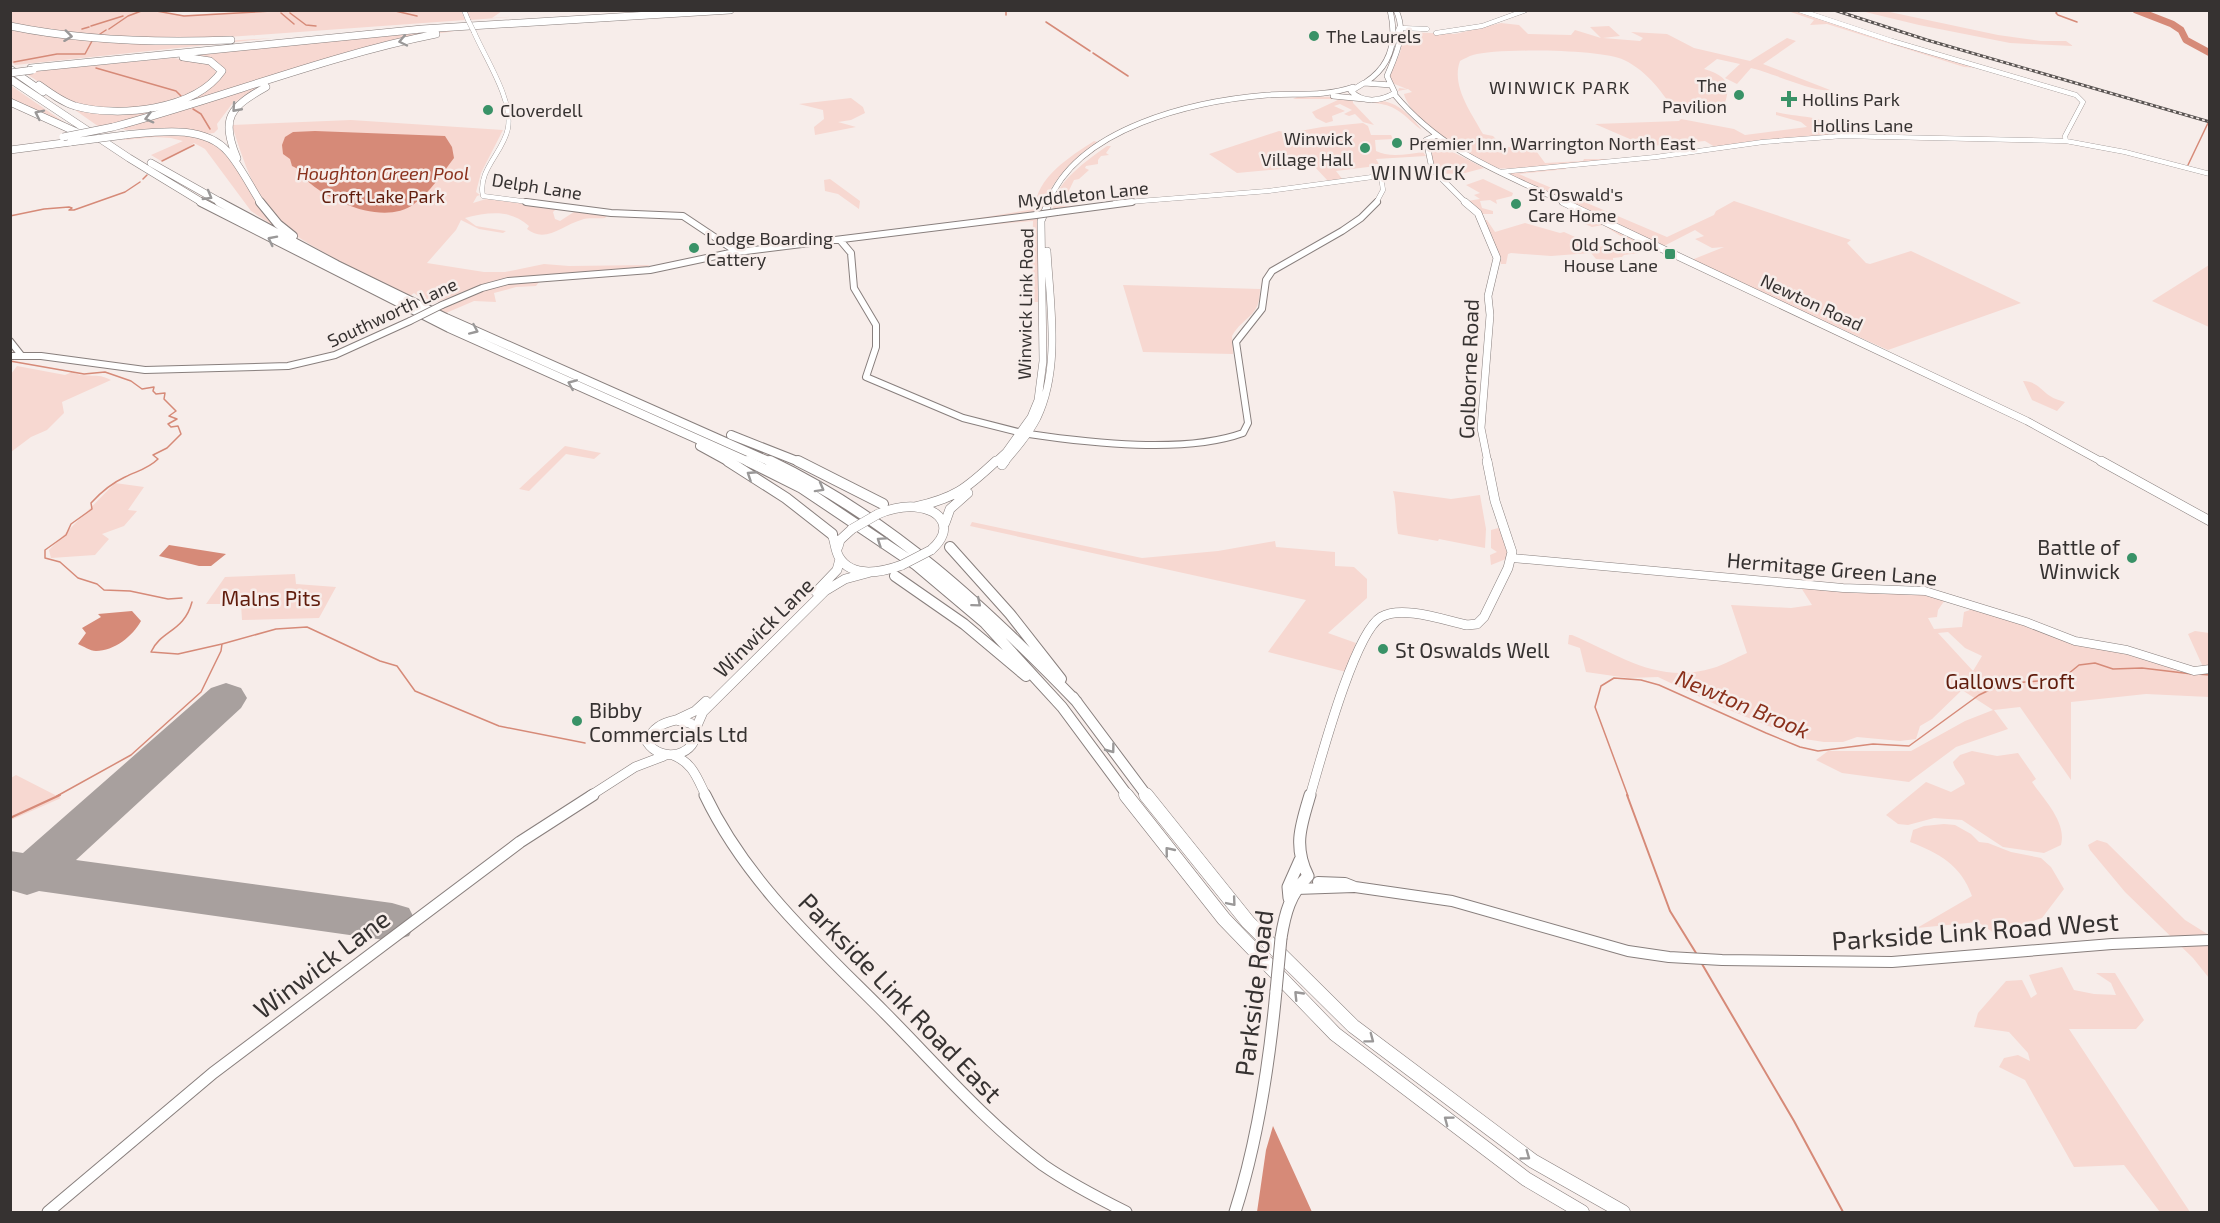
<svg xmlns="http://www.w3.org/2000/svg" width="2220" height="1223" viewBox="0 0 2220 1223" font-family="'Exo 2',sans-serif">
<rect width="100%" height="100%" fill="#f7edea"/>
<path fill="#f7d8d1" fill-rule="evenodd" d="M147 10 181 15 272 10H461L465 20 200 39 90 36 11 24 10 11Z
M466 11H502L492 18 536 15 470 20Z
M1788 11H1807L1823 18 1979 68 1964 67 1827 24 1810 25 1814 20Z
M1861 11H1885L1998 35 2041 41H2066L2073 46 2010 43 1919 25Z
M1501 23 1519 25 1528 34 1571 35 1575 30 1601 38 1590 27 1609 26 1620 36 1603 38 1640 41 1643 38 1631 32 1667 34 1694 48 1750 61 1787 38 1796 41 1763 64 1830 90C1815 93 1770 72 1751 68L1737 84 1725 78 1740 64 1717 59 1704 69C1727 76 1732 83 1724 106L1728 109 1678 115C1662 93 1649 72 1624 60 1603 49 1497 48 1473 55 1469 56 1464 59 1460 61 1451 86 1471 112 1483 134L1493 136 1503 147 1534 148 1545 163 1583 161 1584 159H1611C1600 162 1504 171 1496 168 1469 159 1411 122 1404 94L1412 92 1408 89 1398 91 1399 88 1407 89 1392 83 1389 75 1400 53 1404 32 1455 34Z
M10 28 34 33 225 41 273 38 15 65 11 62Z
M468 29 435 34 102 129 68 105C87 107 110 113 129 111 152 108 213 95 223 74L221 65 210 59 179 55 365 36Z
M173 58 211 64 217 74C212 79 207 85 201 90 173 108 106 114 75 103 57 95 40 83 24 72Z
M264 83 232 104 217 124 218 129 214 133 206 134 194 130 165 128 124 130 125 126Z
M10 85 74 129 11 101Z
M1297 97C1320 97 1375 95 1395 105 1405 110 1415 121 1422 130 1415 126 1406 115 1397 110 1385 102 1366 102 1353 101V103L1374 125 1363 122 1355 114 1349 116 1344 114 1352 110 1340 104 1334 106 1345 111 1332 116 1333 121 1326 123 1316 118 1312 112 1340 99H1293Z
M851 98 863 107 865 113 851 120 838 122 856 127 815 135 814 127 824 119 823 110 799 104Z
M1776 112C1800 118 1830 115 1847 135L1761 140 1715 147 1705 141 1640 147 1639 143 1595 124 1679 121 1681 119 1734 129 1745 135 1807 127 1801 122 1776 115Z
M351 120 503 130 481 173 476 192 480 195 477 196 473 203 486 199 557 208 553 212 555 219 560 221 577 210 609 214 605 218C598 219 588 217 581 220 563 225 545 244 527 229L529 226C510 209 489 212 465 218L476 226 506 231 503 233 479 229 461 220 456 230 427 263 484 272H505L544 264 569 266 650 265 645 268 518 277 493 281 429 305 414 293 410 296C371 275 294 244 271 213 252 188 241 154 232 125Z
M1363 123 1368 126 1371 135H1391L1393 139 1375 140 1376 151C1389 158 1408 154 1423 152L1426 156 1376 159 1379 164H1375L1376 166 1336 171 1343 180 1328 181 1314 166 1237 173 1209 154 1279 131 1289 133 1322 127Z
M149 134C166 134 184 133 201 138 235 149 253 200 275 227L251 211 205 149 194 143 183 151 161 161 151 155 183 141 171 138 154 137 125 140 121 138Z
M1094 141 1097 142 1095 145C1070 162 1049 183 1041 212L962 223 961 221 1035 209C1035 178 1071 156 1094 141Z
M1107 146H1111L1106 153 1109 155 1101 156 1098 160V164L1086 166 1085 168 1089 170 1079 179 1074 180 1064 201V206H1068L1100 204 1053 211C1050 185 1089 159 1107 146Z
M1443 147 1484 168 1465 173 1443 174 1432 162 1430 148Z
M1565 166 1566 169 1519 174 1667 237 1714 215 1716 211 1734 201 1851 240 1847 243 1866 263 1870 264 1911 251 2021 303 1888 350 1689 261 1724 247 1712 248 1695 239 1704 236 1695 230 1662 247 1511 175 1510 172Z
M830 179 860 201 859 209 838 194 825 191 824 180Z
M1483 179 1513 193 1512 196 1496 200 1497 204 1490 200 1480 201 1482 208 1493 211V214H1482L1467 201 1480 199 1474 195 1480 193 1466 185Z
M1570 207 1651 246 1639 253 1624 255 1622 257 1613 258V260L1596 259 1591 253 1551 256 1511 253 1508 254 1506 264H1501L1484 220H1487L1495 232 1525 223 1560 233 1564 232 1584 241 1583 243 1589 248 1605 246 1603 242H1607L1618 248 1615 240 1622 244 1626 243 1627 240 1603 225 1592 227 1585 224 1588 222 1586 219 1588 217 1584 216 1580 217 1568 210Z
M1039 216 1038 302H1031L1033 221 966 227 962 226Z
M2209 265V327L2152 301Z
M597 275 595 278 539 282 536 286 516 287 494 293 496 302 474 301 446 313 437 309 495 285Z
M1123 285 1260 289C1260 318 1244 315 1232 336L1233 354 1143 352Z
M17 366 65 375 72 372C87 379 97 372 111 380L62 402 64 413 47 430 31 437 11 452V374Z
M2023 381C2036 381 2040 389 2050 396 2054 399 2060 400 2065 402L2057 411 2032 400Z
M565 446 601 453 594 459 566 454 529 491 519 489Z
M115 483 144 487 128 510 137 511 124 526 102 534 109 539 95 555 51 558 49 550Z
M1393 491 1451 499 1480 495 1486 529 1485 548 1439 539 1438 541 1398 534C1395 519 1397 505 1393 491Z
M972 522 1142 558 1218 551 1275 541 1276 547 1335 552V566L1354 567 1367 579V598L1328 633 1356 643 1346 672 1268 652 1306 600 970 526Z
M1502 527 1509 548 1506 559 1491 565 1490 555 1497 552 1491 548V530Z
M295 574 296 584 336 587 319 618 242 620 241 604H206L225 577Z
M1800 586 1947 597 1938 610 1937 617 1928 618 1934 629 1962 627 1964 612 1973 609 2168 665 2203 667 2188 634 2195 631 2209 633V697L2146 694 2071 702V780L2020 707 1994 710 2008 729 1956 747 1909 782 1842 773 1816 760 1828 751H1911L1965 721 1993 710 1962 690 1932 719 1920 726 1916 739 1900 741 1857 737 1843 742H1824L1798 738 1717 705 1658 677 1628 678 1586 672 1580 648 1568 644 1569 635H1572C1620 655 1658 685 1713 668 1724 665 1735 658 1747 653L1731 605 1791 608 1812 605ZM1948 632 1965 648 1982 656 1973 671 1938 633Z
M1972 751 1997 756 2018 753 2036 779 2032 782C2044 800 2067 822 2061 845L2044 853 2003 847 1962 820 1934 818 1908 825 1898 824 1886 815 1926 782 1951 792 1965 784C1963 775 1955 771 1953 762L1960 755Z
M16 775 61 798 11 820V778Z
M1944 824 1955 825 1971 834 1979 842 1988 843 2011 852 2041 858 2051 867 2064 889 2042 918 1994 933 1978 922 1917 928 1972 896C1961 865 1939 853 1910 842L1913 830 1924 826Z
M2097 840 2107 843 2185 920 2209 935V978L2193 958 2125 892 2090 850 2088 845Z
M2062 967 2074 990 2094 994 2116 995 2111 983 2096 973H2115L2144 1020 2136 1029H2069L2190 1212H2160L2124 1165 2074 1167 2025 1080 1999 1067 2004 1058 2018 1055 2030 1061 2028 1053 2009 1032 1974 1027 1978 1013 2006 981 2022 980 2031 998 2037 994 2029 975Z"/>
<path fill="#d68a78" d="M315 131 445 136 452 147 454 158C442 174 430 192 414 204 386 225 335 204 311 184 302 177 307 173 292 166L290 159 283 154 282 145 285 137 293 132Z
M169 545 226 554 211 566H199L159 556Z
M132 611 141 621C133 636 114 651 96 651 90 651 83 646 78 644L86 633 82 628 101 617 98 614Z
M1273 1126 1312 1212H1257L1266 1150Z"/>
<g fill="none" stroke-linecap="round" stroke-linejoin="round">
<path stroke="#d68a78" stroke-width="1.5" d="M151 10 184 16 289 10
M391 10 417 16
M1006 10V15
M2058 10 2056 13 2058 15 2077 22
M281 13 294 24
M290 13 306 25 316 26
M1046 22 1090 51
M91 26 123 16
M82 29 89 27
M109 29 128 16 144 10
M97 36 106 30
M1093 53 1128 76
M14 62 57 54H85L92 41
M96 68 176 91 181 96
M193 109 201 114 210 129
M162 161 194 145
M2188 165 2208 123
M143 179 147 175
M10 216 44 209 69 207 72 208 69 210H74L125 192 140 182
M10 361 84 374 105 372 131 381 142 389 154 387 153 391 156 394 165 393 164 399 176 411 169 416 177 419 168 424 171 427 178 426 181 434 167 448 153 455 158 459C148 469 137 471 125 477 112 483 101 492 91 503L92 509 71 524 66 535 45 550V558L60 562 78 578 97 584 104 590 130 591 168 599 182 598
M222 644 276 629 307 627 380 661 397 666 415 691 499 726 585 743
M2197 674 2210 675
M57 796 131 755 201 692 221 651 222 644 178 654 151 652C161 630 184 632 192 602
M1628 796 1595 707 1601 686 1614 678 1641 680 1659 685 1766 733 1800 747 1818 751 1873 744 1909 746 1979 695 2002 684 2062 679 2079 665 2095 663 2113 669 2142 668 2192 674"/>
<path stroke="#d68a78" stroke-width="2" d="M1627 795 1670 911 1696 953
M10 818 60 795
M1702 964 1794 1121 1843 1212"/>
<path stroke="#d68a78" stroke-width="7" d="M2136 10 2172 24 2181 30 2186 40 2210 53"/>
<path fill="#a8a09e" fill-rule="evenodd" d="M226 683 241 688 247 698 241 708 76 860 392 903 409 908 416 922 409 936 392 941 39 891 27 895 10 890V851L23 853 211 688Z"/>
<g stroke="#887f7d" stroke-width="5">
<path id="tertiary-far2" d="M464 10 468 20
M1799 10 1892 41 2076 95 2083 102 2065 136 2066 141
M474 32C485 58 513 99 508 128 504 152 477 170 483 196L537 203
M1436 33 1482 26 1526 10
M1393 44 1399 28 1427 29
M1500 172 1656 157 1763 142 1842 136 2066 141 2125 152 2210 174
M1115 203 1268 191 1432 169
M1376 203 1383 190 1381 176"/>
</g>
<g stroke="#887f7d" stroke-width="8">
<path id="tertiary-far1" d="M526 202 611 213 683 216 737 252
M1057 212 1132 202
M840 240 851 253 854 288 876 325V347L866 377 963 418 1022 433
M442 305 482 288 508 281 650 270 730 253 1036 215
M10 341 21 355
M10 356H41L145 370 288 366 335 355 410 321
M1029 434C1090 443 1185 454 1243 433L1248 423 1236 342 1262 309 1266 280 1272 271 1342 231 1361 218 1377 202"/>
</g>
<g stroke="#887f7d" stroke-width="9">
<path id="tertiary" d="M1512 558 1843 588 1925 591 2026 622 2075 641 2127 650 2194 671 2210 669"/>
</g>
<g stroke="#887f7d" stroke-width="12">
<path id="secondary" d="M1318 882 1345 883 1355 887 1452 901 1628 951 1669 957 1722 960 1892 962 2112 944 2210 940
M1296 889 1354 887"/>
</g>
<g stroke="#887f7d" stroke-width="6">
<path id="primary-far3" d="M1366 82C1392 65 1397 39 1390 10
M1391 85 1364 83 1351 91C1363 104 1381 101 1395 93L1387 76C1396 54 1407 34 1396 10
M1394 94C1442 152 1500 172 1566 203
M1333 96 1364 99
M1435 136 1426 140 1432 169 1466 203
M1048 203C1078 127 1194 101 1267 95 1296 93 1324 97 1353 87"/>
</g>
<g stroke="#887f7d" stroke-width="8">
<path id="primary-far2" d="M1465 202 1478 213 1497 258 1488 296 1490 315 1481 428 1488 463
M1563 202 2027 421 2104 463
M994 463 1006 452 1031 417 1038 400 1043 361 1041 221 1049 202
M1004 463C1016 449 1028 435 1037 418 1061 368 1050 304 1047 251"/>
</g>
<g stroke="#887f7d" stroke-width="10">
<path id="primary-far1" d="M2101 461 2210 521
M1002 465 1005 461
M915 507C955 498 966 489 996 461
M878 514C890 509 902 506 915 507 944 510 954 530 931 550
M945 523 950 509 968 493
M832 534C835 541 835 550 839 557 852 579 883 572 902 565
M838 547 840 540 852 529
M816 592 837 570 840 559
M676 720 695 711 706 701
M676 720 690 723 696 728C699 756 661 764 647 742 652 728 662 723 676 720Z
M696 728 703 712 825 591 845 579 871 572
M673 755C693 763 697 778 706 796
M590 796 635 767 664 756
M1310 796C1320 762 1354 633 1381 617 1402 605 1444 620 1467 625L1477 624 1484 617 1508 568 1512 552 1495 501 1487 461"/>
</g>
<g stroke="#887f7d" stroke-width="13">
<path id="primary" d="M705 795C746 881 816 944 883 1011 935 1063 983 1120 1043 1165 1069 1183 1098 1198 1126 1212
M1289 898 1288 887 1300 860
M1281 938C1285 913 1290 894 1308 876 1293 846 1301 825 1310 795
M48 1212 213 1073 520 842 593 795
M1235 1212C1258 1140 1269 1066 1276 991"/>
</g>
<g stroke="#887f7d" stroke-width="8">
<path id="motorway-far3" d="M10 26C83 41 156 43 231 40
M31 68 422 29 730 10
M10 69 43 92
M10 79 129 158 203 203
M39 85C50 93 62 102 75 106 119 118 195 110 222 71L210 61 183 57
M10 102 83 135
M113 127C222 98 326 56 436 34
M125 135C157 132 204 124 228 152 241 167 250 186 261 203
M10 150 71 142
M237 158C220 118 230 107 266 87
M151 163 222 203"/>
</g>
<g stroke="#887f7d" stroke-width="10">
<path id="motorway-far2" d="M201 202 449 328 751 463
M219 202 337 265 446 318 773 463
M260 202 278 224 293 236
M731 435 802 463
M700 446 731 463"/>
</g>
<g stroke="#887f7d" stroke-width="12">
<path id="motorway-far1" d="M728 461 786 498 832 534
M748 461 802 488 915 564 985 623 1062 707 1128 796
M770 461C891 519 985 607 1077 702
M798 461 883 504
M950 547 1010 614 1061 679
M895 576 964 624 1026 676
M1073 697 1147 796"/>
</g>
<g stroke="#887f7d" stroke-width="15">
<path id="motorway" d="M1126 795 1224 919 1335 1034 1526 1179 1582 1212
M1146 795 1248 922 1353 1026 1533 1161 1623 1212"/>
</g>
<use href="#tertiary-far2" stroke="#fff" stroke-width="4.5"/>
<use href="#tertiary-far1" stroke="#fff" stroke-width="6"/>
<use href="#tertiary" stroke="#fff" stroke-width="8"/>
<use href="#secondary" stroke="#fff" stroke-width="10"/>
<use href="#primary-far3" stroke="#fff" stroke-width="5"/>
<use href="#primary-far2" stroke="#fff" stroke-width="7"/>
<use href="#primary-far1" stroke="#fff" stroke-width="9"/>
<use href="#primary" stroke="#fff" stroke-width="11"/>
<use href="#motorway-far3" stroke="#fff" stroke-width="7"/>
<use href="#motorway-far2" stroke="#fff" stroke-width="8"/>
<use href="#motorway-far1" stroke="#fff" stroke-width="10"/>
<use href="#motorway" stroke="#fff" stroke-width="14"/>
<g stroke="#585351" stroke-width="3">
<path id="rail" d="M1834 10 1927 40 2210 122"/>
</g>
<use href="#rail" stroke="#f7edea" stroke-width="1.5" stroke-dasharray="3" stroke-linecap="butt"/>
<g stroke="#887f7d" stroke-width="5" stroke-linecap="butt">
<path id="tertiary-bridge-far1" d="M468 20 474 32"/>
</g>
<g stroke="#887f7d" stroke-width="8" stroke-linecap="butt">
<path id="tertiary-bridge" d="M1036 215 1057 212
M410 321 442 305"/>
</g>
<g stroke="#887f7d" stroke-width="10" stroke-linecap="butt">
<path id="primary-bridge-far1" d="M852 529 878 514
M902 565 931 550"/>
</g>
<g stroke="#887f7d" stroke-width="13" stroke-linecap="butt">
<path id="primary-bridge" d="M1276 991 1281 938"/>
</g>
<g stroke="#887f7d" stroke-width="8" stroke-linecap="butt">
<path id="motorway-bridge" d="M10 73 33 70
M63 137 113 127
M71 142 125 135"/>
</g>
<use href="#tertiary-bridge-far1" stroke="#fff" stroke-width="4.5"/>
<use href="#tertiary-bridge" stroke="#fff" stroke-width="6"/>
<use href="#primary-bridge-far1" stroke="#fff" stroke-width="9"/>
<use href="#primary-bridge" stroke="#fff" stroke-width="11"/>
<use href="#motorway-bridge" stroke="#fff" stroke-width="7"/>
</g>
<defs><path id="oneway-chevron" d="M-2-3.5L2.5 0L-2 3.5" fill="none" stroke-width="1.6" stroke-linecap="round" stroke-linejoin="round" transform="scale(1.5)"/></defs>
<g stroke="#9a9898">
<use href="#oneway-chevron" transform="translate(68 36) rotate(7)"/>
<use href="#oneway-chevron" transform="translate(403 41) rotate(168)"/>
<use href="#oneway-chevron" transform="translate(236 108) rotate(132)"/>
<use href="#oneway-chevron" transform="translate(39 114) rotate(-154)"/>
<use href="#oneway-chevron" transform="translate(149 118) rotate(165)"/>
<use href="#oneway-chevron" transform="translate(208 196) rotate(30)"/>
<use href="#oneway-chevron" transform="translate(272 240) rotate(-153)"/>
<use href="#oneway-chevron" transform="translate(474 330) rotate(24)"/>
<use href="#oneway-chevron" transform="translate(572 384) rotate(-157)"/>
<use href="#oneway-chevron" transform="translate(751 475) rotate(-147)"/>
<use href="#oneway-chevron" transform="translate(820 488) rotate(29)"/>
<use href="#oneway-chevron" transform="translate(881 541) rotate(-146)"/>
<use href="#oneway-chevron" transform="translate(977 603) rotate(40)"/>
<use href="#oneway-chevron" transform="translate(1111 749) rotate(53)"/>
<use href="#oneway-chevron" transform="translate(1169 851) rotate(-129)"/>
<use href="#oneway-chevron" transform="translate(1232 902) rotate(50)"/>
<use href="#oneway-chevron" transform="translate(1298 995) rotate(-134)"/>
<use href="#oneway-chevron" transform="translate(1370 1039) rotate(37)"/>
<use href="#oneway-chevron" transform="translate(1448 1120) rotate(-143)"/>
<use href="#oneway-chevron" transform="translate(1526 1156) rotate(36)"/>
</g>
<g fill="#399267" stroke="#f7edea" stroke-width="2">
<circle cx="1314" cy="36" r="6"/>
<circle cx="1739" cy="95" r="6"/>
<path d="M1786 90h6v6h6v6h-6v6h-6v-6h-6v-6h6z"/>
<circle cx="488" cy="110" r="6"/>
<circle cx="1397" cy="143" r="6"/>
<circle cx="1365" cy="148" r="6"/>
<circle cx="1516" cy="204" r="6"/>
<circle cx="694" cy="248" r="6"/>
<rect x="1664" y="248" width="12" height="12" rx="3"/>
<circle cx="2132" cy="558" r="6"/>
<circle cx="1383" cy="649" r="6"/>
<circle cx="577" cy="721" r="6"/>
</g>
<g text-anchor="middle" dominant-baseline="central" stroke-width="5" stroke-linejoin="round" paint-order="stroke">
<g font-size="18" fill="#363231" stroke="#f7edea" text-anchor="start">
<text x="1326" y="36">The Laurels</text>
<text x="1727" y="85" text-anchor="end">The<tspan x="1727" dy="21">Pavilion</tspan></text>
<text x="1802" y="99">Hollins Park</text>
<text x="500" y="110">Cloverdell</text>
<text x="1353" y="138" text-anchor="end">Winwick<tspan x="1353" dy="21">Village Hall</tspan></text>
<text x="1409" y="143">Premier Inn, Warrington North East</text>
<text x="1528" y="194">St Oswald's<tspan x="1528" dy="21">Care Home</tspan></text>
<text x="706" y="238">Lodge Boarding<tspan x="706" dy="21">Cattery</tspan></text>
<text x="1658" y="244" text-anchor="end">Old School<tspan x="1658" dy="21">House Lane</tspan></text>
</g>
<g font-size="18" letter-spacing="1.5" fill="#363231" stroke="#f7edea">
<text x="1560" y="87">WINWICK PARK</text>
</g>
<g font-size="18" fill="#363231" stroke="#f7edea">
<text x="1863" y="125">Hollins Lane</text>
<text transform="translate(537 186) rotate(9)">Delph Lane</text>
<text transform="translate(1083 194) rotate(-6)">Myddleton Lane</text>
<text transform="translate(1812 302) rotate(25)">Newton Road</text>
<text transform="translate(1025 304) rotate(-89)">Winwick Link Road</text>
<text transform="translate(392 312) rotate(-25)">Southworth Lane</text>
</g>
<g font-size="18" font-style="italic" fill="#8a301b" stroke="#f7edea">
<text x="383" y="173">Houghton Green Pool</text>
</g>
<g font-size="18" fill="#601c0c" stroke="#f7edea">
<text x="383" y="196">Croft Lake Park</text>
</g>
<g font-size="20" letter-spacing="1.5" fill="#363231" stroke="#f7edea">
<text x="1419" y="172">WINWICK</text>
</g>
<g font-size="21" fill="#363231" stroke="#f7edea">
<text transform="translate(1468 369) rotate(-88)">Golborne Road</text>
<text transform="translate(1832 568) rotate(5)">Hermitage Green Lane</text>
<text transform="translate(763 627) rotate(-45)">Winwick Lane</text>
</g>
<g font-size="21" fill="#363231" stroke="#f7edea" text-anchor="start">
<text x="2120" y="546" text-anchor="end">Battle of<tspan x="2120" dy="24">Winwick</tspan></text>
<text x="1395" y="649">St Oswalds Well</text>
<text x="589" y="709">Bibby<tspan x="589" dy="24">Commercials Ltd</tspan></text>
</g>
<g font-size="21" fill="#601c0c" stroke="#f7edea">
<text x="271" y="597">Malns Pits</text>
<text x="2010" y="680">Gallows Croft</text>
</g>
<g font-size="22" font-style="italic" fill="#8a301b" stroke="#f7edea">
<text transform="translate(1743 703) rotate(23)">Newton Brook</text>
</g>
<g font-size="26" fill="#363231" stroke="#f7edea">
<text transform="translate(1975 930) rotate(-4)">Parkside Link Road West</text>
<text transform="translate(321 963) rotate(-37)">Winwick Lane</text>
<text transform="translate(1253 993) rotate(-83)">Parkside Road</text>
<text transform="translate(901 997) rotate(46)">Parkside Link Road East</text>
</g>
</g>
<rect width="2220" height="1223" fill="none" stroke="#363231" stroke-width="24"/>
</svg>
